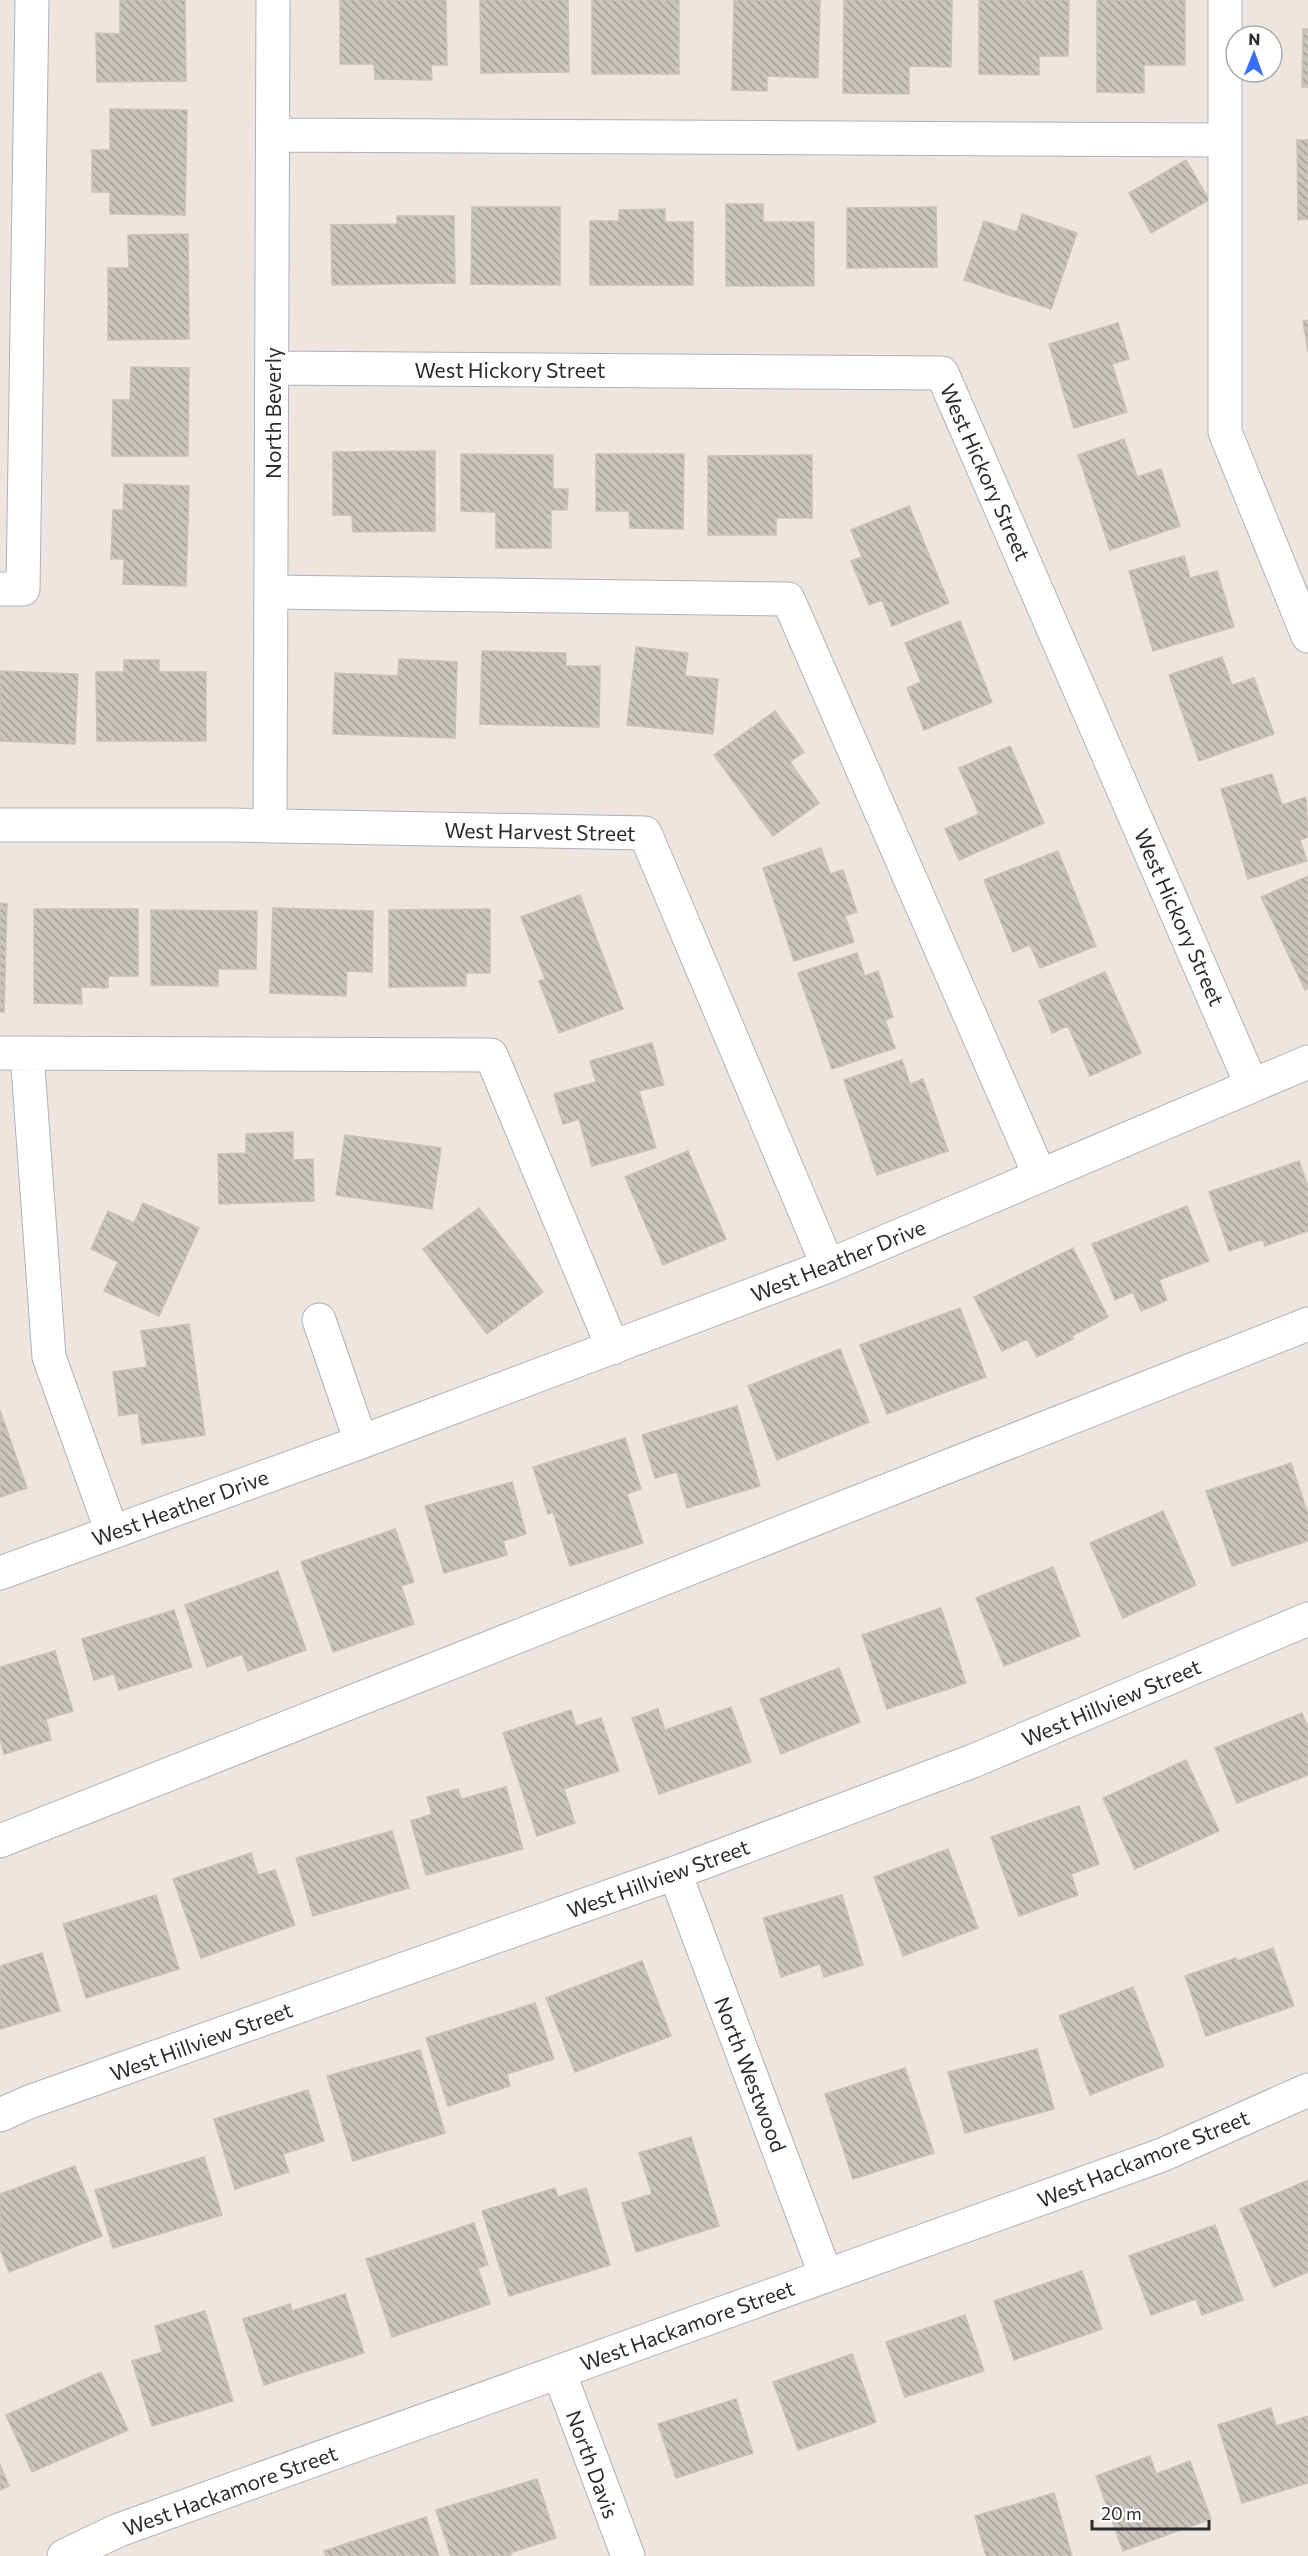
<svg xmlns="http://www.w3.org/2000/svg" width="1308" height="2556" viewBox="0 0 1308 2556" font-family="Commissioner,sans-serif">
<defs>
<pattern id="building-back-hatch" width="6" height="6" patternUnits="userSpaceOnUse" patternTransform="scale(1.5)"><rect width="6" height="6" fill="#c9c4bc"/><path d="M-1 5l2 2M0 0l6 6M5-1l2 2" fill="none" stroke="#a39f99"/></pattern>
</defs>
<rect width="100%" height="100%" fill="#eee6de"/>
<path fill="url(#building-back-hatch)" stroke="#cac2b7" stroke-width="1.5" d="M120 0H185L186 81 97 82 96 33 120 34Z
M340 0H446L447 65H431L432 80 375 79 374 64H340Z
M480 0H568L569 72 481 73Z
M592 0H679V74H592Z
M734 0H820L818 78 767 76V91L732 90Z
M844 0H952L951 67 909 66V94L843 93Z
M979 0H1069L1068 56H1039V75L979 74Z
M1097 0H1185V65H1144V93L1097 92Z
M1303 29H1308V87H1302Z
M110 109 187 110 185 215 110 214V192H92V150H110Z
M1297 140H1308V219L1298 220Z
M1186 160 1209 200 1151 233 1129 193Z
M726 204H763V222H814V286H726Z
M472 207H560V285L471 284Z
M936 207 937 267 847 268V208Z
M665 209V222H693V285H590V221H619V210Z
M1022 214 1077 233 1051 309 964 280 984 221 1017 232Z
M397 216H454L455 283 332 285 331 225 397 224Z
M188 234 189 339 108 340V268H129L128 235Z
M1308 320V352L1303 321Z
M1118 323 1129 359 1112 364 1127 412 1074 428 1049 344Z
M131 367 189 368 188 456H112L113 400H130Z
M1124 439 1137 477 1161 469 1180 526 1110 550 1078 455Z
M435 451V531L353 532 352 515H333V452Z
M461 454 553 455V489H568L567 510H551V548H496V512L461 511Z
M596 454H684L683 529 630 528 629 511H596Z
M812 455V518H776V535H708V456Z
M124 484 189 486 186 586 123 584 124 559H111L113 510H123Z
M909 506 949 603 892 626 882 600 869 605 851 561 862 557 851 530Z
M1184 556 1190 578 1217 571 1234 627 1153 651 1129 571Z
M960 621 992 702 924 730 907 688 921 682 905 643Z
M636 647 688 653 685 676 718 679 713 734 627 725Z
M482 651 566 653V666H600L599 727 480 724Z
M1222 657 1232 685 1254 678 1274 734 1199 761 1169 675Z
M399 659 457 662 455 738 333 734 335 673 398 676Z
M124 660H159V672H206V741H97L96 672H124Z
M0 671 78 674 75 744 0 741Z
M775 711 804 752 790 762 819 803 773 836 714 755Z
M1010 746 1044 823 959 860 945 829 979 814 959 768Z
M1272 774 1282 805 1306 797 1308 837 1300 840 1307 861 1248 879 1221 789Z
M821 848 830 874 843 870 857 912 845 916 854 942 794 961 763 868Z
M1058 851 1096 946 1040 968 1030 945 1013 952 984 880Z
M1308 876V988L1305 990 1261 897Z
M580 895 623 1009 559 1033 539 981 545 979 521 917Z
M0 903 7 904 4 1012H0Z
M273 908 373 911 372 972 347 971 346 996 270 993Z
M34 909H138V976H108V988L81 987 82 1004 34 1003Z
M490 909V973H466V986L389 987V910Z
M151 910 257 911 256 969H218V986L151 985Z
M857 953 865 976 878 971 893 1017 885 1020 895 1048 832 1069 798 973Z
M1105 972 1141 1053 1090 1076 1068 1026 1052 1033 1039 1001Z
M652 1043 664 1085 639 1091 656 1148 592 1166 579 1119 563 1124 554 1094 596 1082 590 1061Z
M902 1060 910 1084 923 1079 948 1151 877 1175 844 1080Z
M293 1132V1160L313 1159 314 1201 219 1204 218 1154 246 1153V1134Z
M345 1135 441 1148 432 1209 336 1195Z
M688 1151 726 1239 663 1265 625 1177Z
M1299 1161 1308 1186V1231L1265 1246 1263 1239 1229 1251 1209 1192Z
M143 1203 199 1228 159 1316 104 1291 118 1262 91 1249 108 1211 134 1223Z
M1187 1206 1209 1261 1159 1280 1167 1300 1141 1311 1133 1292 1115 1300 1092 1244Z
M479 1208 543 1292 487 1334 423 1249Z
M1073 1248 1108 1317 1072 1336 1073 1339 1037 1357 1027 1339 1002 1351 974 1297Z
M960 1308 986 1377 887 1414 860 1345Z
M189 1324 205 1435 142 1444 138 1413 119 1416 113 1372 147 1367 141 1331Z
M840 1349 869 1422 777 1460 748 1386Z
M737 1406 760 1486 687 1508 677 1472 655 1478 642 1435Z
M0 1410 27 1488 0 1497Z
M625 1438 641 1489 627 1494 643 1543 570 1566 553 1512 548 1514 533 1467Z
M1291 1463 1308 1514V1541L1232 1566 1206 1491Z
M512 1482 526 1534 503 1541 507 1555 444 1573 425 1506Z
M1163 1511 1196 1585 1123 1618 1090 1543Z
M395 1529 414 1582 401 1586 414 1624 333 1652 301 1562Z
M1053 1567 1080 1636 1004 1666 976 1598Z
M278 1571 306 1650 248 1671 242 1654 207 1667 185 1605Z
M941 1608 966 1683 887 1709 862 1635Z
M174 1610 192 1667 119 1690 114 1674 94 1680 82 1639Z
M55 1651 73 1711 46 1719 51 1740 4 1754 0 1739V1667Z
M839 1668 860 1722 781 1754 760 1699Z
M731 1707 751 1762 659 1794 632 1718 658 1709 665 1730Z
M571 1710 576 1726 601 1718 619 1771 564 1789 575 1823 537 1836 503 1733Z
M1302 1713 1308 1728V1775L1237 1803 1215 1748Z
M1186 1760 1219 1831 1135 1869 1103 1798Z
M506 1787 523 1849 426 1875 411 1821 432 1814 427 1797 458 1789 461 1799Z
M1079 1806 1099 1864 1071 1874 1078 1895 1019 1916 991 1837Z
M392 1831 409 1888 313 1916 296 1858Z
M948 1849 978 1928 903 1956 874 1877Z
M251 1853 258 1875 275 1870 295 1925 201 1958 173 1879Z
M156 1895 179 1969 86 1998 63 1924Z
M842 1895 863 1965 824 1977 820 1964 781 1977 763 1918Z
M1273 1948 1294 2006 1206 2036 1185 1976 1236 1958 1237 1961Z
M42 1953 60 2011 0 2029V1966Z
M642 1961 671 2036 575 2072 546 1998Z
M1133 1987 1164 2066 1090 2095 1059 2016Z
M535 2003 554 2059 507 2074 510 2086 448 2106 426 2038Z
M1037 2049 1054 2109 965 2133 948 2072Z
M420 2050 445 2133 353 2161 327 2076Z
M905 2068 934 2153 853 2179 825 2094Z
M308 2090 324 2141 283 2154 289 2172 235 2189 214 2119Z
M691 2137 719 2226 636 2252 622 2203 652 2194 639 2153Z
M204 2157 222 2215 113 2248 95 2190Z
M75 2166 102 2236 9 2272 0 2249V2194Z
M1308 2180V2272L1274 2287 1240 2209Z
M555 2188 558 2197 586 2188 610 2265 509 2296 482 2211Z
M474 2223 488 2265 478 2268 490 2304 392 2337 366 2259Z
M1215 2225 1243 2300 1202 2315 1196 2299 1151 2315 1129 2256Z
M1082 2271 1102 2329 1014 2360 994 2301Z
M345 2294 364 2353 264 2385 243 2319 290 2304 292 2311Z
M205 2311 233 2401 152 2426 132 2361 162 2352 155 2326Z
M965 2315 984 2371 905 2397 886 2342Z
M852 2354 876 2422 798 2450 773 2382Z
M101 2372 128 2430 32 2472 6 2415Z
M736 2399 753 2453 676 2478 658 2424Z
M1271 2408 1276 2426 1308 2416V2483L1242 2503 1218 2425Z
M1150 2456 1156 2474 1190 2461 1211 2519 1123 2551 1096 2476Z
M0 2464 9 2486 0 2490Z
M537 2479 556 2538 510 2553 511 2556H451L436 2510Z
M1054 2493 1072 2556H986L975 2516Z
M426 2517 439 2556H326L324 2551Z"/>
<g fill="none" stroke-linecap="round" stroke-linejoin="round">
<g stroke="#aeb2bc" stroke-width="35">
<path id="minor" d="M1225 0V432L1308 636
M273 135 1225 140
M273 368 942 373 1252 1086
M0 589H23L32 0
M271 592 788 599 1040 1176
M0 825H233L645 833 828 1266
M270 826 273 0
M0 1053 491 1055 613 1348
M27 1053 49 1357 112 1532
M319 1320 361 1442
M0 1573 361 1442 828 1266 1308 1062
M0 1841 1308 1324
M675 1873 826 2276
M0 2115 29 2102 675 1873 973 1761 1308 1619
M559 2372 628 2556
M64 2556 119 2530 1162 2155 1308 2090"/>
</g>
<use href="#minor" stroke="#fff" stroke-width="33"/>
</g>
<g text-anchor="middle" dominant-baseline="central" stroke-width="4.5" stroke-linejoin="round" paint-order="stroke">
<g font-size="21" fill="#2c2c2c" stroke="#fff">
<text x="510" y="369">West Hickory Street</text>
<text transform="translate(272 413) rotate(-90)">North Beverly</text>
<text transform="translate(986 472) rotate(66)">West Hickory Street</text>
<text transform="translate(540 831) rotate(1)">West Harvest Street</text>
<text transform="translate(1180 917) rotate(66)">West Hickory Street</text>
<text transform="translate(838 1260) rotate(-22)">West Heather Drive</text>
<text transform="translate(180 1507) rotate(-20)">West Heather Drive</text>
<text transform="translate(1111 1702) rotate(-23)">West Hillview Street</text>
<text transform="translate(658 1878) rotate(-20)">West Hillview Street</text>
<text transform="translate(201 2041) rotate(-20)">West Hillview Street</text>
<text transform="translate(751 2074) rotate(69)">North Westwood</text>
<text transform="translate(1143 2158) rotate(-22)">West Hackamore Street</text>
<text transform="translate(687 2325) rotate(-20)">West Hackamore Street</text>
<text transform="translate(593 2464) rotate(70)">North Davis</text>
<text transform="translate(230 2490) rotate(-20)">West Hackamore Street</text>
</g>
</g>
<g transform="translate(1254 54) rotate(1)"><circle r="28" fill="#ffffff" stroke="#ababab" stroke-width="1.5"/>
<path d="M0-4.5L10 22L0 15L-10 22Z" fill="#3a6eff"/>
<text y="-9" font-size="16" font-weight="bold" text-anchor="middle" fill="#2c2c2c">N</text>
</g>
<path d="M1092 2520v9h117v-9" fill="none" stroke="#2c2c2c" stroke-width="3"/>
<text x="1101" y="2520" font-size="18" fill="#2c2c2c" stroke="#ffffff" stroke-width="4.5" paint-order="stroke">20 m</text>
</svg>
